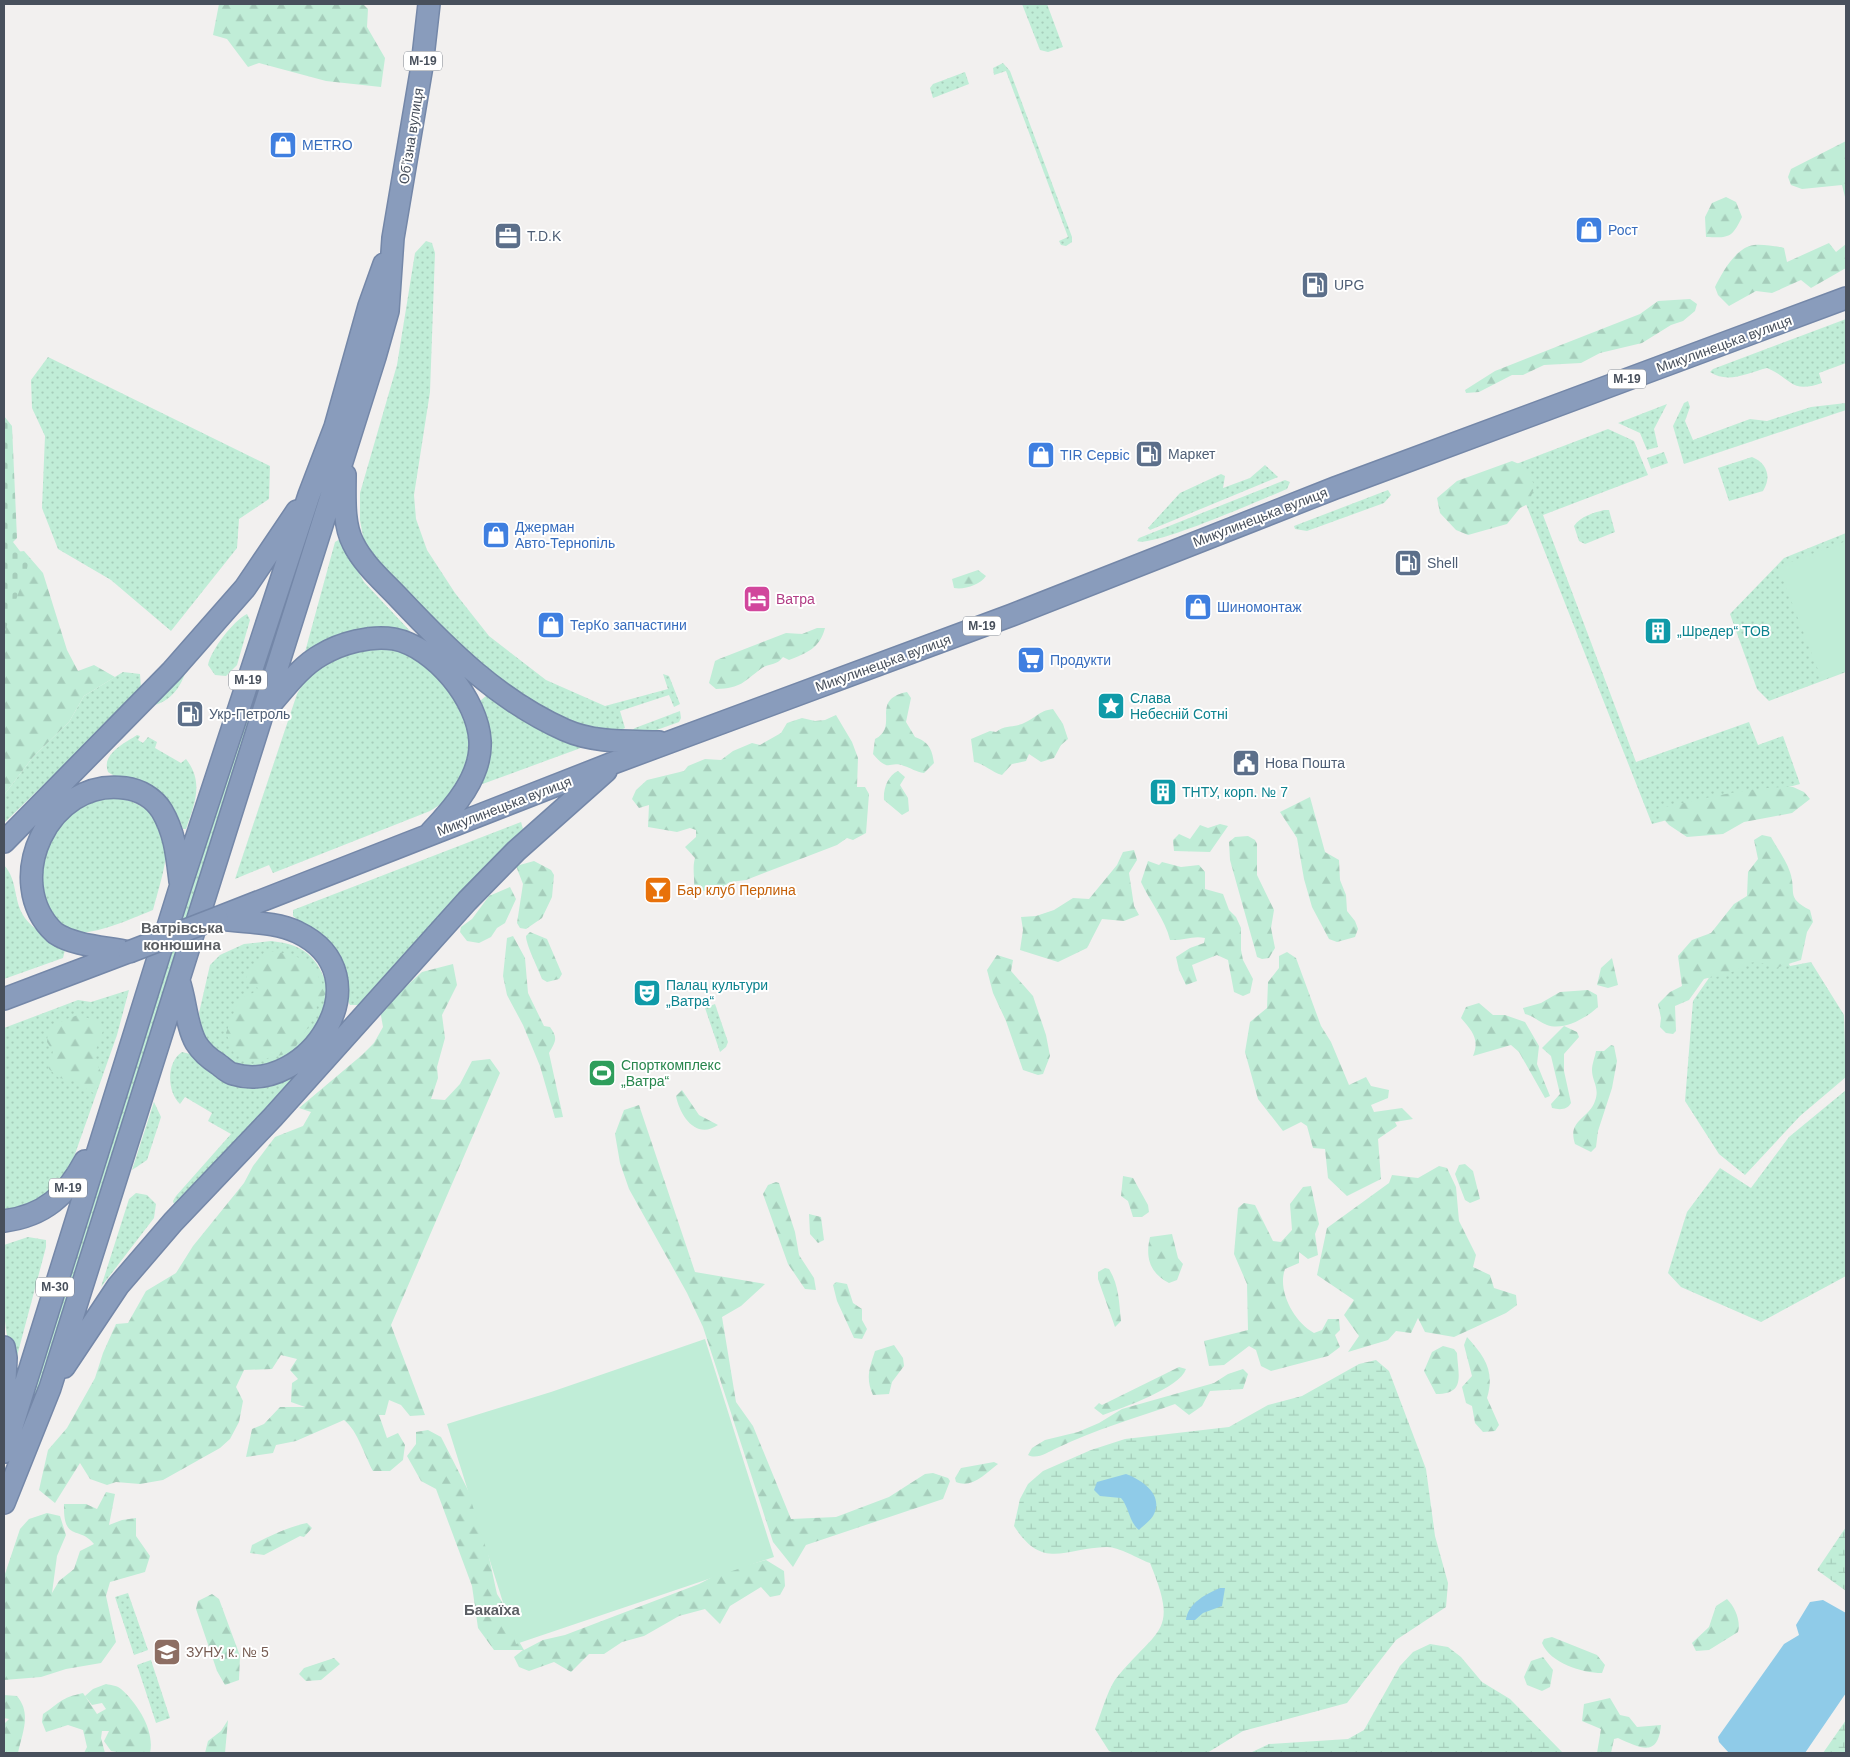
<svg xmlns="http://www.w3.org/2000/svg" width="1850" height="1757" viewBox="0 0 1850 1757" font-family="Arial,sans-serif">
<defs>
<pattern id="green-dots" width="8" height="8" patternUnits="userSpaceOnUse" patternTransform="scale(1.25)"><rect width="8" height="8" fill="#c0edd7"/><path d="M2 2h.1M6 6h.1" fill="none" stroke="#a6cdbb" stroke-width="1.8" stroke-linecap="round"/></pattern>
<pattern id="forest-firs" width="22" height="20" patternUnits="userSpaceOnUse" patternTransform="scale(1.25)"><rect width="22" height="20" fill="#c0edd7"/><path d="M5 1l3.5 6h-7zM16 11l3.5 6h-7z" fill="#a6cdbb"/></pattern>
<pattern id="wetland-marsh" width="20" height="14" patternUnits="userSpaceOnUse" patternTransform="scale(1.25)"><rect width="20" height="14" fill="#c0edd7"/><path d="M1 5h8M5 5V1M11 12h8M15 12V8" fill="none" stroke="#a6cdbb"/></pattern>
<pattern id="cemetery-stones" width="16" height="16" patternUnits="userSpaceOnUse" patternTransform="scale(1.25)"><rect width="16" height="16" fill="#c0edd7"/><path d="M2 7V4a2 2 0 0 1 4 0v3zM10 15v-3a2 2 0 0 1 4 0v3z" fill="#a6cdbb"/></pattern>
</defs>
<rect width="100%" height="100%" fill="#f2f0ef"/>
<path fill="url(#green-dots)" d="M1022 4H1047L1063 47 1048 52 1040 50Z
M1003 63 1010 71 1072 237V242L1066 246 1061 245 1059 241 1068 237 1006 71 994 75 993 68Z
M965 72 969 84 933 98 930 88 933 84Z
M426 241 432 243 435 253 430 392 414 495 416 519 427 550 455 593 489 636 546 680 605 706 668 689 663 674 669 676 680 704 674 707 669 695 620 711 625 728 614 733 581 724 540 708 508 686 465 651 407 593 378 562 364 542 360 520V493L397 365 415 253Z
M1846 319V363L1819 373 1822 383C1790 394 1793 379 1767 368 1747 373 1728 384 1710 372L1713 369Z
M48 357 270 466 269 499 239 519 237 548 171 631 111 580 58 549 42 508 45 436 32 408 31 380Z
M1688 401 1690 407 1685 421 1693 440 1750 419 1767 421 1811 407 1846 403V410L1684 464 1673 426 1684 403Z
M1667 404 1654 429 1658 447 1647 450 1640 433 1618 423Z
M1608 429 1634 441 1648 475 1543 515 1636 762 1749 722 1758 745 1783 736 1800 784 1652 824 1511 466Z
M1664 452 1668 463 1651 469 1647 458Z
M1752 457C1767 463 1772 477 1763 491L1729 501 1718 468Z
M331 463 53 1349 28 1421 23 1429H20L291 574Z
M1265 465 1278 477 1150 530 1148 528 1180 493 1221 474 1225 476 1223 488 1250 478Z
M1285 480 1290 482 1287 489C1265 498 1152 548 1137 541L1139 538Z
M1388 490 1391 495 1384 503 1307 531 1295 529 1294 526Z
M1604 510H1609L1615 532 1585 544 1579 541 1574 526C1581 516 1593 513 1604 510Z
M1846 533V672L1769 701 1757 689 1730 614 1784 558Z
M340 539 364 582 410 631 391 628 305 652 335 542Z
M247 614 250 620 237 665 226 676 215 675 208 665C211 650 233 621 247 614Z
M366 646C376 647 390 646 400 649 434 661 465 705 471 739 472 745 469 752 468 758 463 785 454 797 430 811L273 873 269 865 235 879 297 694C316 661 332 659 366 646Z
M187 667C182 686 171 702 151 706Z
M123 672 140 674 141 688 116 715 4 823V795L33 757 69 722 84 696Z
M487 695C518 721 552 733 589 745L477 786 487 728 480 701Z
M680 711 681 718 679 722 651 732 627 734 635 728Z
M137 735 140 736 138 740 143 743 148 737 157 742 155 748 181 763 186 759C204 782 195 803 186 829H183C177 809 159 787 138 781 129 779 115 778 108 772 101 754 125 743 137 735Z
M119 797C185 818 167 857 153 910 132 918 76 946 58 925 48 914 41 899 32 886L56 827 88 799Z
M521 822 523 829 519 835 376 988 359 1005H350L311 931 293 916V910Z
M4 865C18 881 13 898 23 915 33 932 52 936 65 950L63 958 4 979Z
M271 941C310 945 319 961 331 996L311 1042 272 1067 237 1066 210 1045 203 1034 199 1013 210 965 220 955 244 944Z
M1780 945 1790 966 1811 962 1844 1015 1846 1077 1800 1116 1745 1175 1719 1154 1685 1101 1693 1001 1720 962Z
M129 990 117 1035 69 1171C49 1202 39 1203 4 1212V1028L78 1000 91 1002Z
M715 1004 728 1042 726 1047 720 1052 705 1008Z
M182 1052 190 1054 212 1072 264 1085 296 1077 175 1206 173 1201 176 1196 231 1134 208 1121 212 1113 185 1097 180 1104C167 1092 166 1062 182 1052Z
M1846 1090V1276L1761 1322 1681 1287 1668 1273 1687 1212 1720 1168 1751 1188 1789 1137Z
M154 1102 161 1117 147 1160 132 1170Z
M136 1193 147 1195 156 1204 154 1218 101 1287 129 1199Z
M28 1237 46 1240V1247L16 1360C0 1339 4 1273 4 1245Z
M128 1593 148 1650 134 1655 115 1597Z
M151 1660 170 1718 156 1723 137 1665Z"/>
<path fill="url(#forest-firs)" d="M219 4H363L368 9 367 27 385 58 381 87 326 81 259 63 248 67 227 39 213 35Z
M1846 141V201L1842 185 1802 189 1791 185 1788 177 1791 169Z
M1726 197 1736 202 1742 217C1732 238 1729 238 1706 237L1705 217 1712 203Z
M1829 243 1836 252 1846 244V268L1811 288 1801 280 1772 293 1756 291 1729 306 1718 295 1715 287C1722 273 1736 247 1754 245 1762 244 1772 246 1781 247L1784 248 1787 262Z
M1690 299 1697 304 1695 311 1683 321 1671 325 1642 343 1600 353 1581 363 1544 365 1523 375H1512L1479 392 1466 393 1465 390 1495 371 1640 314 1658 301Z
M1512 461 1524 466 1535 486 1528 504 1520 508 1507 524 1468 535 1456 530 1440 513 1437 498 1457 481Z
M24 551 43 573 67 650 78 671 94 665 115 677 84 696 69 722 33 757 4 795V626L16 552Z
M978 570 986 576C980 585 964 590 954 588L952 579Z
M817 628H825C820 648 807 653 789 660L783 657C777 666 769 663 762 668 743 682 742 688 716 689L709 683 715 661 719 659 786 633 802 634Z
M907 692 911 698 906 722 915 737C929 742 932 749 934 763L924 773C916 772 911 768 904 766 888 760 890 774 873 754L875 739C900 726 869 700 907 692Z
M1053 709 1063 724 1068 739 1061 745 1054 758 1041 762 1029 754 1026 761 1012 764 1002 775C991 772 985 764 974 762L971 739 990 731 996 732C1006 724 1014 728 1024 723 1036 718 1038 711 1053 709Z
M836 715 852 742 858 758 857 787H865L869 794 866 833 853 840 847 838 837 845 746 880 730 882 718 890 703 891 694 889C695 877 692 869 695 858L685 847 696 837V830L690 828 677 832 648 827 649 805 639 808 632 799 636 790 647 780 684 771 688 766 705 759 721 760 733 751 752 743 760 745 781 733 787 723 802 718 815 721 825 720Z
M898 771 905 777 900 785 908 798 909 811 902 815 884 800C883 789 888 775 898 771Z
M1793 787 1804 792 1810 799 1792 813 1744 822 1723 834 1687 837 1669 825 1659 814 1662 808C1706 798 1747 787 1793 787Z
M1310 797 1325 852 1339 860 1340 880 1346 895 1347 911 1355 921 1358 929 1355 937 1337 942 1329 939 1312 907 1304 879 1297 838 1280 812Z
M1220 824 1228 826 1210 852 1174 851 1173 840 1179 834 1190 839 1200 825 1208 828Z
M1762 835 1771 837C1777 848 1786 860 1790 872 1797 893 1785 897 1810 910L1813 922 1807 932 1801 960 1776 968C1747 956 1751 965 1727 974 1720 977 1711 977 1704 979L1689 1000 1675 1006 1676 1031 1673 1034 1666 1033 1660 1027 1661 1018 1658 1004 1670 992 1682 986 1678 956 1692 940 1711 933 1734 904 1747 896 1748 872 1758 859 1754 840Z
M1248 836 1255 840 1257 844V875L1274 910 1271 928 1275 948 1269 958 1262 959 1257 957 1256 953 1230 860 1229 842 1235 837Z
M1134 850 1137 860 1129 873 1134 906 1139 915 1124 921 1102 919 1087 948 1058 962 1020 950 1023 930 1021 917 1036 916 1054 910 1073 898 1089 899 1117 865 1123 852Z
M534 861 551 870 554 875 552 897 542 918 526 929 520 928 517 923 523 884 516 866Z
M1148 861 1159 865 1162 862 1181 867 1199 865 1205 872V889L1223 894 1229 910 1236 917 1241 928V950L1243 960 1253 979 1250 993 1243 996 1234 992 1228 960 1217 955 1192 965 1197 981 1186 985 1179 970 1176 957 1190 948 1204 943 1205 938C1193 935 1183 941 1170 940 1165 919 1150 902 1141 882Z
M510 887 516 899 505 923 497 928 491 937 479 943 467 941 460 932 461 927 472 919 489 896Z
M530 932 547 939 562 974 559 979 547 982 542 979C538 968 526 945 526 936Z
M513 936 525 958 528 993 544 1026 550 1027C558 1038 556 1041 549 1053L563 1117 555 1118 540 1066 523 1025 507 995 503 976 507 938Z
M265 950C275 952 287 953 297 957 310 962 323 981 327 994L316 1000 317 1013 296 1046 282 1055 249 1062 234 1053 226 1033 239 999 253 993 258 988 244 981C251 969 260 963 265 950Z
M1287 952 1296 958 1321 1026 1331 1042 1349 1085 1366 1077 1371 1086 1389 1090 1388 1098 1371 1105 1374 1112 1402 1108 1413 1119 1395 1122 1397 1126 1378 1139 1381 1179 1347 1196 1328 1178 1325 1149 1313 1148 1307 1126 1301 1122 1283 1131 1258 1099 1245 1052 1250 1022 1267 1008 1268 982 1279 968V956Z
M997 955 1013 960 1011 971 1033 996 1046 1035 1050 1056 1043 1074 1038 1075 1023 1070 1006 1021 993 993 987 970Z
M1612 958 1618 985 1608 988 1597 985 1601 968Z
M453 964 457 985 442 1015 445 1038 437 1067 438 1078 431 1099 445 1100 460 1084 472 1061 490 1059 500 1073 391 1325 425 1415 410 1416 401 1405 389 1400 385 1415H379L387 1438 398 1433 405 1445 403 1460 390 1471H373C364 1455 358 1431 344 1420L296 1441 276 1445 273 1453 246 1457 252 1429 264 1424 280 1407H305L291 1402 292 1383 298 1379 290 1370 297 1359 281 1355 272 1369 244 1370 236 1387 243 1401 239 1422 230 1439 220 1448 163 1480 140 1484 116 1482 107 1485 90 1479 80 1463 55 1503 39 1490 48 1450 67 1428 95 1378 103 1353 116 1324 128 1323 146 1291 176 1273 193 1246 244 1183 253 1166 275 1137 303 1126 311 1112 299 1108 362 1055 374 1043 383 1027 380 1010 422 972Z
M1588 990 1597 995 1598 1007C1586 1018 1564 1031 1547 1025 1539 1022 1534 1016 1525 1014L1523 1008 1541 1003 1560 992Z
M1479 1003 1493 1015H1505L1525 1022 1539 1046 1537 1064 1550 1096 1545 1098 1519 1052 1511 1045 1473 1056C1480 1039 1472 1031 1461 1018L1466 1007Z
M78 1015 94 1020 103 1031C96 1046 91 1060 103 1074L95 1094 73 1080 59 1078 49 1069 53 1051 47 1042 48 1031 64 1020Z
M1564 1026 1577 1032 1579 1037 1564 1054V1071L1571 1103C1567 1110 1560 1110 1552 1108L1551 1104 1560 1094 1551 1056 1542 1048Z
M1611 1045 1614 1046 1617 1061 1612 1088 1598 1131 1596 1147 1591 1152 1575 1144C1567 1120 1589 1119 1595 1101 1600 1088 1592 1081 1592 1070 1592 1064 1595 1057 1596 1051H1604Z
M682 1090 699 1115 718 1125C696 1140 680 1116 676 1096Z
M639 1105 695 1272 765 1284 741 1306 722 1317 736 1402 753 1426 791 1519 836 1517 889 1497 925 1474 933 1473 948 1478 950 1481 943 1499 806 1545 793 1567 773 1542 703 1327 687 1293 629 1189 620 1163 615 1134 624 1110Z
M1465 1164 1473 1171 1480 1199 1470 1203 1465 1200 1455 1174 1459 1165Z
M1439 1166 1447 1168 1456 1187 1459 1221 1476 1255 1473 1267 1490 1275 1494 1288 1516 1295 1517 1305 1506 1313 1454 1337 1425 1332 1418 1318 1411 1333 1396 1331 1388 1340 1348 1352 1359 1336 1344 1315 1354 1300 1317 1275 1327 1228 1389 1183 1392 1175 1418 1178Z
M1123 1176 1133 1178 1148 1205 1149 1212 1142 1217H1133L1128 1201 1121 1196Z
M776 1182 779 1183 795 1232 799 1255 814 1278 816 1290 805 1289 788 1264 763 1194 768 1185Z
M1311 1186 1319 1224 1315 1234 1318 1255 1308 1259 1299 1252V1263L1285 1269C1277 1291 1294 1322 1314 1333L1322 1330 1328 1319H1339L1340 1330 1335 1335 1340 1347 1328 1356 1271 1371 1261 1366 1256 1350 1249 1346 1224 1365 1209 1366 1204 1341 1248 1330 1247 1284 1234 1254 1238 1208 1244 1203 1255 1205 1273 1241 1281 1242 1292 1230 1290 1204 1303 1187Z
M809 1214 821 1217 824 1240 818 1243 810 1234Z
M1172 1234 1178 1258 1183 1264 1177 1280 1169 1283C1150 1273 1145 1258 1150 1237Z
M1105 1268 1109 1269C1119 1285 1119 1302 1121 1321L1115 1327 1098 1279V1272Z
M836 1282 847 1284 853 1303 862 1309V1320L867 1329 862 1339 854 1338 837 1301 833 1285Z
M1467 1337C1485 1357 1495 1371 1487 1398L1499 1425 1495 1431 1483 1432 1475 1423 1472 1406 1466 1403 1462 1387 1472 1376 1464 1345Z
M894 1345 903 1358 904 1366 892 1382 889 1394 873 1395C865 1378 870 1367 875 1351Z
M1443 1346 1454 1349 1457 1353C1458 1375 1466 1394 1436 1394L1424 1371 1432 1352Z
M1179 1367 1186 1369C1180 1388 1122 1408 1103 1415L1094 1408 1099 1403 1102 1405Z
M1243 1369 1248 1374 1243 1389 1210 1391 1202 1406 1189 1415 1175 1404C1136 1418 1094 1430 1057 1448 1048 1452 1037 1460 1028 1455L1032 1448 1045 1440 1078 1432 1099 1423 1122 1409 1214 1383 1228 1374Z
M428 1430 441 1437 470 1494 485 1539 497 1594 511 1616 514 1633 524 1650 543 1640 565 1635 699 1584 722 1572 766 1560 784 1571 785 1586 780 1595 770 1597 761 1587 730 1606 720 1624 705 1609 679 1616 644 1636 622 1642 604 1654H589L571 1672 554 1662 529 1671 519 1667 514 1657 523 1650H494L478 1628 472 1586 436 1489 421 1481 407 1456 416 1444V1432Z
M994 1462 998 1464C986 1473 972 1489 956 1482L955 1478 961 1468Z
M106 1492 115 1494 109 1525 122 1520 136 1518V1536L150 1556 145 1572 110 1582 106 1596 116 1642 101 1663 66 1669 41 1677 4 1680V1577L20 1529 29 1519 47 1513 60 1516 66 1535 57 1556 52 1593 59 1581 74 1569 80 1551 94 1544C79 1525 63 1543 64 1504H86L97 1509Z
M307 1523 312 1528 304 1537 300 1536 264 1555 250 1553 252 1545C270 1536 288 1527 307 1523Z
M212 1594 219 1599 240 1656 239 1680 225 1685 217 1671 196 1609 198 1601Z
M1727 1599C1735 1607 1741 1621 1738 1632L1709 1650 1696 1651 1692 1643 1709 1627 1716 1606Z
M1552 1637 1597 1655 1605 1665 1602 1673C1582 1673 1550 1663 1542 1643L1544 1639Z
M1543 1657 1553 1670 1550 1687 1542 1691 1527 1685 1524 1677 1531 1661Z
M334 1658 340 1664 321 1680 306 1681 299 1674 304 1668Z
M106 1684C111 1685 118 1686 121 1689 138 1704 155 1731 150 1753H122L111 1751 104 1741 109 1731H102L101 1738 105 1753H84L87 1747 83 1730 68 1725 46 1732 42 1722 43 1714C60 1703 60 1698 83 1693L97 1714 106 1709 102 1703 92 1705 85 1696 93 1689Z
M4 1695 17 1696C32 1714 22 1733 18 1753H4V1724L9 1719 4 1718Z
M1610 1698 1620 1715 1629 1717 1637 1727 1661 1725C1658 1757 1642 1749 1618 1738L1614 1739 1611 1753H1597L1601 1729 1582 1721 1584 1704Z
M228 1720 225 1753H205L208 1741 221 1731Z"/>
<path fill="url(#wetland-marsh)" d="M1376 1360 1389 1371 1426 1469 1435 1536 1448 1583 1446 1607 1396 1640 1347 1703 1243 1731 1207 1753H1115L1109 1751 1095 1729C1101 1715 1108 1687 1118 1676 1159 1627 1179 1633 1150 1563 1138 1559 1120 1547 1107 1547 1064 1548 1043 1571 1014 1526L1020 1499 1028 1484 1043 1471 1091 1450 1125 1439 1229 1427 1268 1405 1302 1396 1359 1364Z
M1846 1527V1591L1817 1570Z
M1430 1644 1448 1647 1461 1657 1482 1682 1510 1699 1563 1753H1250L1269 1744 1348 1739 1364 1730 1400 1666 1413 1652Z
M1846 1720V1753H1823Z"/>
<path fill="url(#cemetery-stones)" d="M4 416 12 426 17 538 13 542 29 563 4 634Z"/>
<path fill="#c0edd7" d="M1846 541V671L1822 680 1778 567Z
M705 1339 774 1557 516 1644 447 1424 551 1392Z"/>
<path fill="#8fcbe8" d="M1126 1474C1142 1480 1165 1495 1153 1516 1150 1521 1143 1526 1139 1530 1129 1522 1129 1507 1121 1498L1100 1496 1094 1490 1097 1482Z
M1220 1588H1225L1222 1606 1203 1613 1195 1620H1186C1188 1603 1206 1594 1220 1588Z
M1823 1600 1846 1613V1693L1805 1753H1729L1719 1742 1718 1737 1784 1644 1799 1635 1796 1625 1810 1602Z"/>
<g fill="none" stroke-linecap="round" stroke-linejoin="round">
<g stroke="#7487a8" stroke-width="24">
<path id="highway" d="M345 475C345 496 343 524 353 543 363 564 384 582 399 598 448 650 499 701 565 730 594 743 628 741 659 742
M270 705C285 688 301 666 321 655 341 643 371 635 394 639 435 647 478 700 480 741 482 776 454 808 431 832
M4 842 172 671 245 588 297 511
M217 918 613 763 1012 615 1335 488 1846 298
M129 952C106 947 74 946 55 933 0 882 49 777 125 788 140 790 154 798 162 811 175 833 177 856 180 881
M179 981C186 1001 186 1025 196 1043 201 1051 210 1059 218 1064 222 1067 228 1073 233 1074 307 1097 388 975 297 932 275 921 244 923 219 919
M4 999 128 952
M4 1221C44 1216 67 1195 85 1161
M4 1347 6 1358 4 1405
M64 1367 118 1286 173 1222 273 1117 467 901 516 851 606 771
M4 1452 180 888 309 495 335 427 369 306 384 264
M4 1503 50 1388 375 357 388 311 393 238 422 66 429 4"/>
</g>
<use href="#highway" stroke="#899cbc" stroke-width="21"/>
<g stroke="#7487a8" stroke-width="24" stroke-linecap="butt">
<path id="highway-bridge" d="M129 952 217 918"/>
</g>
<use href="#highway-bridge" stroke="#899cbc" stroke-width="21"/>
</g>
<defs>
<g id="shop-square" transform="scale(1.4375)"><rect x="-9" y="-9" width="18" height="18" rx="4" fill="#3f7fe0" stroke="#fff"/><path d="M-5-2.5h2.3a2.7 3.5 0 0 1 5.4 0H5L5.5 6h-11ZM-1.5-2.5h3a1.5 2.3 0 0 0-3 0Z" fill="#fff"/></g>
<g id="office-square" transform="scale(1.4375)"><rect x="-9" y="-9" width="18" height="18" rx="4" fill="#5c6f8a" stroke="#fff"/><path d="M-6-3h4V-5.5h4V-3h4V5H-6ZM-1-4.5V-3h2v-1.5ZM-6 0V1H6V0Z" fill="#fff"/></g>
<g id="fuel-square" transform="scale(1.4375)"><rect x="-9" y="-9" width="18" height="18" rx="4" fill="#5c6f8a" stroke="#fff"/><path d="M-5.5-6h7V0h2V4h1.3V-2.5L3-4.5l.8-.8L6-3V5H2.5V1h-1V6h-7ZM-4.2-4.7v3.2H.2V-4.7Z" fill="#fff"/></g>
<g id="hotel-square" transform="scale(1.4375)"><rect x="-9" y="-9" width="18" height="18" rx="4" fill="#d1479c" stroke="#fff"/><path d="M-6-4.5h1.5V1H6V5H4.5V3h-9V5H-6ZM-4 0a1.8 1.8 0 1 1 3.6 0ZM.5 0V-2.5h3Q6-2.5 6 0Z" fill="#fff"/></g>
<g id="building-square" transform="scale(1.4375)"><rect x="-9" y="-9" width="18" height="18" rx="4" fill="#0f9aa8" stroke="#fff"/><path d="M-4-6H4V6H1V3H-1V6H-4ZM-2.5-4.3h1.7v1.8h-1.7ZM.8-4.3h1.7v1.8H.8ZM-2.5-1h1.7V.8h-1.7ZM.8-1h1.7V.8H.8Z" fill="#fff"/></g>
<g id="supermarket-square" transform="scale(1.4375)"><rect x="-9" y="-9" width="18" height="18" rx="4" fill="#3f7fe0" stroke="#fff"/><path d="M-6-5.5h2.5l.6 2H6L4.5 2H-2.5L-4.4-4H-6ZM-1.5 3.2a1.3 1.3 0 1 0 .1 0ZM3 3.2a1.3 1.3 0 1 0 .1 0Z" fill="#fff"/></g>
<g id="sight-square" transform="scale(1.4375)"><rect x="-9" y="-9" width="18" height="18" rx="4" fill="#0f9aa8" stroke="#fff"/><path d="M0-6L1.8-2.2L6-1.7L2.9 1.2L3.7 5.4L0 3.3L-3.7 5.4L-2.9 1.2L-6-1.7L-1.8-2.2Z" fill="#fff"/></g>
<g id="civic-square" transform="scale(1.4375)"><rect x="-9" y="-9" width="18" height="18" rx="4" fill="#5c6f8a" stroke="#fff"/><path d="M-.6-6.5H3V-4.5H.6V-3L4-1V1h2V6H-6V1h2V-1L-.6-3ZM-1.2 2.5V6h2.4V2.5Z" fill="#fff"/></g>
<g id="bar-square" transform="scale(1.4375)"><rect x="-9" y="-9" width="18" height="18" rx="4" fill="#e8710a" stroke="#fff"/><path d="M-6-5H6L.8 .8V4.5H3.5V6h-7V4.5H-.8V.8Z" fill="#fff"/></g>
<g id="theatre-square" transform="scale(1.4375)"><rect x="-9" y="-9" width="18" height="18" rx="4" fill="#0f9aa8" stroke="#fff"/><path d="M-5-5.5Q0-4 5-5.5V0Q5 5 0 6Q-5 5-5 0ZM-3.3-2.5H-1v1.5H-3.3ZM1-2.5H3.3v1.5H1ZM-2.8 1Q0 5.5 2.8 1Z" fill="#fff"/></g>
<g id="stadium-square" transform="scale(1.4375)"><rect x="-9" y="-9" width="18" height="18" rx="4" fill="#2e9e5b" stroke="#fff"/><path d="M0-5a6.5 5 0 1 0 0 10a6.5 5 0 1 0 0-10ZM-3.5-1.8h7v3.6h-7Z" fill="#fff"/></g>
<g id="university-square" transform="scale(1.4375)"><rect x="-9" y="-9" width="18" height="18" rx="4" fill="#8d6e63" stroke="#fff"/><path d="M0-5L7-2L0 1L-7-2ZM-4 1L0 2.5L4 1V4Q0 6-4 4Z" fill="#fff"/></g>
</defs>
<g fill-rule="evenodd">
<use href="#shop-square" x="283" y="145"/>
<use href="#shop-square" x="1589" y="230"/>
<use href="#office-square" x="508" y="236"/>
<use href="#fuel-square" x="1315" y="285"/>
<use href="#fuel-square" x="1149" y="454"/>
<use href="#shop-square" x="1041" y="455"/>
<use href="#shop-square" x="496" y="535"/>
<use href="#fuel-square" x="1408" y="563"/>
<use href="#hotel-square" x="757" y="599"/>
<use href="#shop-square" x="1198" y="607"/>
<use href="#shop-square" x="551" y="625"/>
<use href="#building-square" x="1658" y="631"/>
<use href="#supermarket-square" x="1031" y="660"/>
<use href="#sight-square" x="1111" y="706"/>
<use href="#fuel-square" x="190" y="714"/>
<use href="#civic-square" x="1246" y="763"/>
<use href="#building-square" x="1163" y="792"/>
<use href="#bar-square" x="658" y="890"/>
<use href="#theatre-square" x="647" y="993"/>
<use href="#stadium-square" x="602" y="1073"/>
<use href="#university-square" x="167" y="1652"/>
</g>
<g text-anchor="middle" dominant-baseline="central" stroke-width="4" stroke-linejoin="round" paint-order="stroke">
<g fill="#fff" stroke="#7f848d" stroke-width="1">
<rect x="404" y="51.5" width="38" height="19" rx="4"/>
<rect x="1608" y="369.5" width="38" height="19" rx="4"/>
<rect x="963" y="616.5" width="38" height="19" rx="4"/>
<rect x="229" y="670.5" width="38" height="19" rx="4"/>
<rect x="49" y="1178.5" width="38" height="19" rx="4"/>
<rect x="36" y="1277.5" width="38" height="19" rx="4"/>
</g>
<g font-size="12" font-weight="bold" fill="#48505c">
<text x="423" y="61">М-19</text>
<text x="1627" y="379">М-19</text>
<text x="982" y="626">М-19</text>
<text x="248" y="680">М-19</text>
<text x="68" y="1188">М-19</text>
<text x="55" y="1287">М-30</text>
</g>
<g font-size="14" fill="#48505c" stroke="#fff">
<text transform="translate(411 136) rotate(-81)">Обʼїзна вулиця</text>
<text transform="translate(1724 344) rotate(-20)">Микулинецька вулиця</text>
<text transform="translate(1260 517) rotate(-21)">Микулинецька вулиця</text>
<text transform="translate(883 663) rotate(-20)">Микулинецька вулиця</text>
<text transform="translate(504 806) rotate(-21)">Микулинецька вулиця</text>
</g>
<g font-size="14" fill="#366cbe" stroke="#fff" text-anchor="start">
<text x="302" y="145">METRO</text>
<text x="1608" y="230">Рост</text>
<text x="1060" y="455">TIR Сервіс</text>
<text x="515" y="527">Джерман<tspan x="515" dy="16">Авто-Тернопіль</tspan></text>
<text x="1217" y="607">Шиномонтаж</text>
<text x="570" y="625">ТерКо запчастини</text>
<text x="1050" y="660">Продукти</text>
</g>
<g font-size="14" fill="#4e5e75" stroke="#fff" text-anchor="start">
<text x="527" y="236">T.D.K</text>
<text x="1334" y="285">UPG</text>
<text x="1168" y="454">Маркет</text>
<text x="1427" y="563">Shell</text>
<text x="209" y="714">Укр-Петроль</text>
<text x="1265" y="763">Нова Пошта</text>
</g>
<g font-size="14" fill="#b23c85" stroke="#fff" text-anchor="start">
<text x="776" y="599">Ватра</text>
</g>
<g font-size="14" fill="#0d838f" stroke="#fff" text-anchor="start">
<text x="1677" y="631">„Шредер“ ТОВ</text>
<text x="1130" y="698">Слава<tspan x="1130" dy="16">Небесній Сотні</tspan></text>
<text x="1182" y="792">ТНТУ, корп. № 7</text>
<text x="666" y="985">Палац культури<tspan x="666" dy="16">„Ватра“</tspan></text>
</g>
<g font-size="14" fill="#c56008" stroke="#fff" text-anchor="start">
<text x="677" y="890">Бар клуб Перлина</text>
</g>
<g font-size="14" fill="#27864d" stroke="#fff" text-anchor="start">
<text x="621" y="1065">Спорткомплекс<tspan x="621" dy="16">„Ватра“</tspan></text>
</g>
<g font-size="14" fill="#785e54" stroke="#fff" text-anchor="start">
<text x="186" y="1652">ЗУНУ, к. № 5</text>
</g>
<g font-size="15" font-weight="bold" fill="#5c5f64" stroke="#fff">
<text x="182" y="927">Ватрівська<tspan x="182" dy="17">конюшина</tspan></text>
<text x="492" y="1609">Бакаїха</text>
</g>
</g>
<rect width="1850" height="1757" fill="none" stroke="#48505c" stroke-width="10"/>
</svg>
